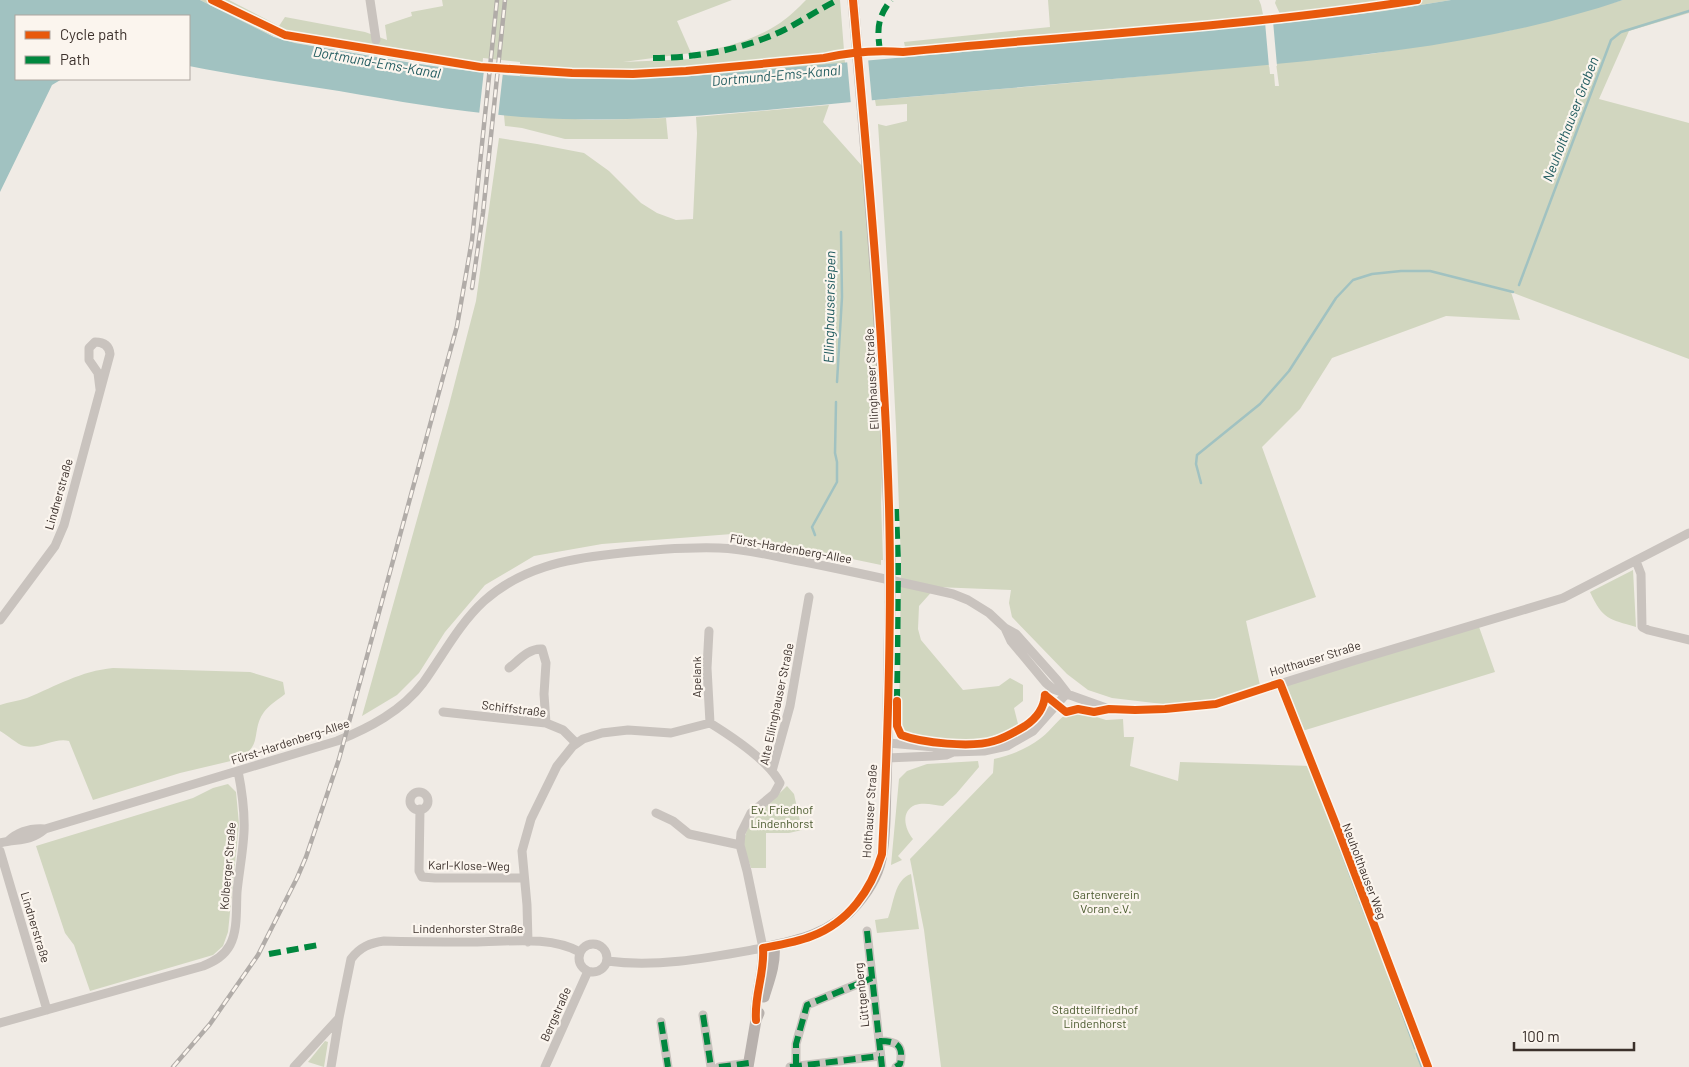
<svg xmlns="http://www.w3.org/2000/svg" width="1689" height="1067" viewBox="0 0 1689 1067" font-family="Barlow,sans-serif">
<rect width="100%" height="100%" fill="#f0ebe5"/>
<path fill="#d1d6bf" fill-rule="evenodd" d="M200 0H229L279 26 285 17 365 32 387 40 385 25 412 16 411 12 443 6 442 0H732L677 21 691 53C722 49 753 41 780 23 789 17 798 8 806 0H840L845 63C734 73 631 83 520 76V62L483 58 482 72H477L285 41 264 32ZM691 53 694 59 623 62Z
M1048 0H1259L1261 5 1265 24 907 57 904 42 1050 27Z
M1276 0H1451L1384 11 1284 23 1275 3Z
M1623 0H1689V13L1629 31 1599 99 1689 123V359L1511 292 1520 320 1446 316 1332 358 1300 409 1262 447 1316 597 1246 621 1261 690 1188 707 1112 698 1088 690 1067 674 1012 617 1009 603 1011 590 936 587 919 606 918 629 921 640 963 690 999 686 1010 678 1023 685V701L1014 708 1019 728C1008 734 998 739 987 742 966 745 922 739 902 732L899 718 901 562 896 427 890 308 878 124 886 126 907 121V104L876 106 875 100 1070 83 1269 64 1270 74H1274L1275 86H1279L1276 63 1371 54 1508 31Z
M829 105 823 122 863 167 874 309 882 478 881 502 883 560H881V565L732 534 602 544 534 556 485 585 445 632 419 673 397 695 362 716 449 405 476 301 499 138 537 144 584 153 609 171 641 203 657 213 676 220 693 219 697 133 696 117Z
M504 115 593 120 666 118 668 139H565L522 128 505 126Z
M1633 570 1636 627C1609 619 1603 620 1590 592Z
M1478 624 1495 672 1299 732 1280 683Z
M113 668 250 672 283 682 285 694C279 699 269 705 264 712 250 731 265 747 235 760L180 773 93 800 69 741C55 737 39 750 24 746 18 745 6 734 0 731V705C9 702 18 701 27 698 56 686 81 671 113 668Z
M1074 710 1106 720 1123 719 1124 737H1134L1130 766 1178 781 1180 762 1312 766 1424 1067H941L924 930 910 859 993 773 994 759C1011 755 1027 749 1041 738 1052 730 1060 715 1074 710Z
M978 761 979 767 956 794 943 806C935 805 924 802 915 805 900 812 905 829 913 839L898 856 902 860 891 865 899 779 907 771 927 764Z
M228 784 236 792 239 824 228 932 223 946 213 955 90 991 74 945 65 933 36 846 193 798 213 788Z
M787 786 794 794 802 830 789 833H766V868H751C749 861 745 853 744 845 742 824 773 800 787 786Z
M911 874 919 929 877 933 875 920 888 918C894 904 894 880 911 874Z
M325 1041 328 1042 324 1067 308 1062Z"/>
<path fill="#a1c2c1" d="M0 0H200L274 37 295 43C365 55 435 68 505 75 576 81 646 80 717 74L1284 23 1384 11 1451 0H1623C1466 53 1299 61 1135 77 1049 85 961 92 875 100 770 109 668 122 563 119 488 117 413 104 339 91 289 83 239 76 189 66V16H16V79H62L52 85 0 192Z"/>
<path fill="#f0ebe5" d="M1273 21 1277 66 1269 67 1265 22Z
M868 58 872 102 851 105 847 60Z
M484 70 503 72 498 117 479 115Z"/>
<g fill="none" stroke-linecap="round" stroke-linejoin="round">
<path stroke="#a1c2c1" stroke-width="2.5" d="M1519 285 1611 40 1621 32 1689 11
M837 382 842 297 841 232
M1201 483 1196 464 1197 455 1260 404 1289 371 1336 298 1353 280 1372 274 1401 271H1430L1513 292
M815 535 812 527 837 482V462L835 453 836 402
M1334 831 1358 896
M1360 901 1383 959
M1389 976 1415 1048
M1417 1054 1422 1067"/>
<path stroke="#c9c3be" stroke-width="9" d="M370 0 376 40
M1636 561 1641 574 1642 627 1648 630 1689 640
M0 620 55 546 64 525 110 354C109 345 103 342 95 342L89 348V360L98 373 100 389
M1005 628 1011 641 1046 683 1053 689 1109 709 1135 710 1165 709 1216 704 1353 661 1563 598 1689 533
M709 631 707 668 710 723
M509 668C519 660 529 648 542 649L546 663 544 694 546 723
M1280 683 1340 835 1428 1067
M443 712 546 723 563 730 576 743
M888 743 946 748 953 752
M887 758 933 756 946 755 953 752 984 751 1007 746 1033 731 1067 693
M772 771 790 706 809 597
M410 801a9 9 0 1 1 18 0a9 9 0 1 1-18 0Z
M420 809 419 871 422 877 435 878H524
M656 813 673 821 689 834 740 845
M8 841C19 831 31 828 45 829L337 741C369 728 402 711 423 683 443 655 459 624 484 601 521 568 566 559 613 554 648 550 684 547 719 548 748 549 777 557 805 562 854 572 904 583 953 594L968 600 989 613 1005 628 1016 634 1057 680 1067 693
M0 843C18 838 28 843 45 829
M0 851 47 1010
M867 931 882 1067
M528 942 527 905 522 851 531 819 557 766 573 746 583 739 602 733 628 730 671 733 710 723C731 736 769 761 780 783L774 794 751 813 741 833 740 845 747 871 763 948C712 957 659 968 607 961
M579 958a14 14 0 1 1 28 0a14 14 0 1 1-28 0Z
M703 1015 711 1067
M661 1022 668 1067
M0 1023 203 966C215 961 224 956 230 945 238 930 236 909 237 892 239 872 243 852 244 832 245 811 242 791 238 771
M879 1041C897 1041 904 1045 900 1064L896 1067
M796 1066V1044L807 1005 872 978
M294 1067 339 1018 351 959C360 947 370 943 384 941 414 942 444 942 473 942 507 942 549 935 580 952
M331 1067 339 1018
M545 1067 588 971
M719 1067 749 1063
M790 1067 880 1056"/>
<path stroke="#b8b1ad" stroke-width="11" d="M853 0C869 187 886 373 890 560
M764 997C769 981 776 963 774 946
M756 1020C754 995 765 973 763 948 798 941 833 933 857 904 869 890 880 871 882 853 886 831 885 807 886 785 888 724 889 663 890 602
M748 1067 756 1020 759 1013"/>
<g stroke="#b1aca8" stroke-width="4.5">
<path id="rail" d="M472 288 483 213 505 0
M173 1067 210 1024 258 955 297 878 306 857 339 759 457 326 472 240 497 0"/>
</g>
<use href="#rail" stroke="#fbf5ee" stroke-width="2.5" stroke-dasharray="8" stroke-linecap="butt"/>
<path stroke="#b8b1ad" stroke-width="11" d="M890 602V560"/>
<path stroke="#00873e" stroke-width="6" stroke-dasharray="12 6" stroke-linecap="butt" d="M880 51C877 29 877 18 891 0
M653 58C697 58 745 49 784 30 802 21 819 9 838 0
M896 509 898 561 897 704
M867 931 882 1067
M269 954 318 945
M703 1015 711 1067
M661 1022 668 1067
M879 1041C897 1041 904 1045 900 1064L896 1067
M796 1066V1044L807 1005 872 978
M719 1067 749 1063
M790 1067 880 1056"/>
<g stroke="#fbf5ee" stroke-width="11">
<path id="cycleway" d="M212 0 285 35 480 67 572 73 633 74 686 71 824 58C850 52 877 50 903 52 1074 35 1247 27 1417 0
M1045 695 1066 712 1078 709 1094 712 1109 709 1135 710 1165 709 1216 704 1280 683 1340 835 1428 1067
M897 701V726L901 735C922 743 972 748 994 741 1005 738 1015 732 1025 726 1037 718 1044 709 1045 695
M756 1020C754 995 765 973 763 948 779 945 797 942 812 936 849 922 871 890 882 854 888 738 892 622 889 506 884 337 868 168 853 0"/>
</g>
<use href="#cycleway" stroke="#e8590c" stroke-width="8"/>
</g>
<g text-anchor="middle" dominant-baseline="central" stroke-width="4.5" stroke-linejoin="round" paint-order="stroke">
<g font-size="12" fill="#3b302b" stroke="#fbf5ee">
<text transform="translate(871 379) rotate(-93)">Ellinghauser Straße</text>
<text transform="translate(58 494) rotate(-74)">Lindnerstraße</text>
<text transform="translate(791 548) rotate(10)">Fürst-Hardenberg-Allee</text>
<text transform="translate(1315 658) rotate(-17)">Holthauser Straße</text>
<text transform="translate(696 677) rotate(-90)">Apelank</text>
<text transform="translate(776 704) rotate(-78)">Alte Ellinghauser Straße</text>
<text transform="translate(514 708) rotate(7)">Schiffstraße</text>
<text transform="translate(290 741) rotate(-18)">Fürst-Hardenberg-Allee</text>
<text transform="translate(869 811) rotate(-86)">Holthauser Straße</text>
<text transform="translate(469 865) rotate(1)">Karl-Klose-Weg</text>
<text transform="translate(227 866) rotate(-85)">Kolberger Straße</text>
<text transform="translate(1365 871) rotate(69)">Neuholthauser Weg</text>
<text transform="translate(36 927) rotate(73)">Lindnerstraße</text>
<text x="468" y="928">Lindenhorster Straße</text>
<text transform="translate(861 995) rotate(-96)">Lüttgenberg</text>
<text transform="translate(555 1014) rotate(-66)">Bergstraße</text>
</g>
<g font-size="12" fill="#4a5a2e" stroke="#fbf5ee">
<text x="782" y="809">Ev. Friedhof<tspan x="782" dy="14">Lindenhorst</tspan></text>
<text x="1106" y="894">Gartenverein<tspan x="1106" dy="14">Voran e.V.</tspan></text>
<text x="1095" y="1009">Stadtteilfriedhof<tspan x="1095" dy="14">Lindenhorst</tspan></text>
</g>
<g font-size="14" font-style="italic" fill="#1f5a5e" stroke="#fbf5ee">
<text transform="translate(377 62) rotate(10)">Dortmund-Ems-Kanal</text>
<text transform="translate(776 75) rotate(-5)">Dortmund-Ems-Kanal</text>
<text transform="translate(1570 119) rotate(-69)">Neuholthauser Graben</text>
<text transform="translate(829 307) rotate(-89)">Ellinghausersiepen</text>
</g>
</g>
<rect x="15" y="15" width="175" height="65" fill="#fbf5ee" stroke="#aea6a0"/>
<rect x="25" y="31" width="25" height="8" fill="#e8590c" stroke="#aea6a0"/>
<text x="60" y="40" font-size="15" fill="#3b302b">Cycle path</text>
<rect x="25" y="56" width="25" height="8" fill="#00873e" stroke="#aea6a0"/>
<text x="60" y="65" font-size="15" fill="#3b302b">Path</text>
<path d="M1514 1042v8h120v-8" fill="none" stroke="#3b302b" stroke-width="2.5"/>
<text x="1522" y="1042" font-size="15" fill="#3b302b" stroke="#fbf5ee" stroke-width="4" paint-order="stroke">100 m</text>
</svg>
